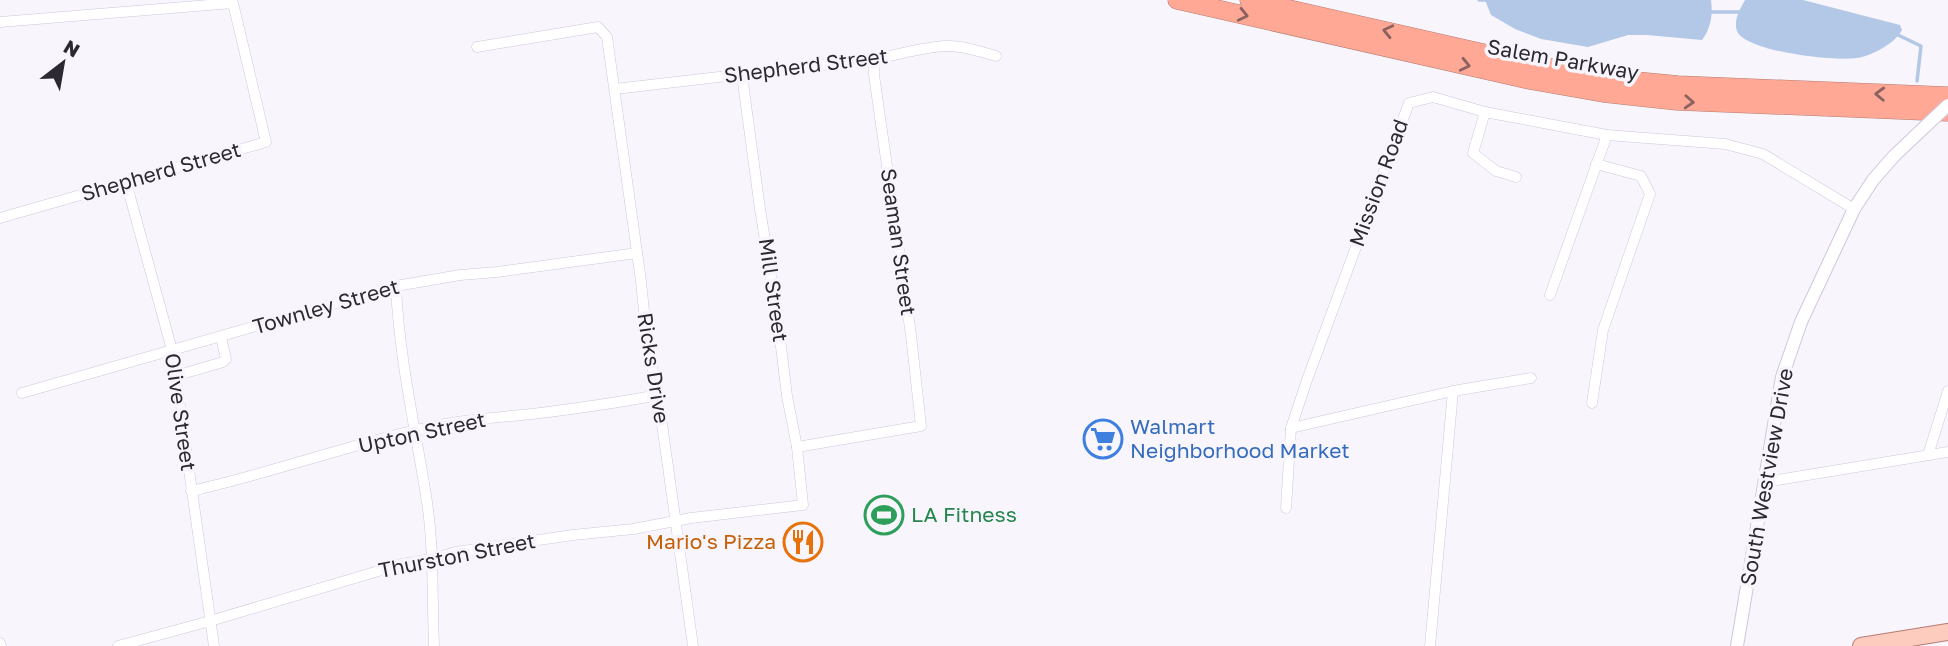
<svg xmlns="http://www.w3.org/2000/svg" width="1948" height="646" viewBox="0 0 1948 646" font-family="'Golos Text',sans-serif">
<rect width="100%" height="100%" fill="#f8f6fc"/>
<g fill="#b2c8e6">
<path d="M1485,0H1711C1713,15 1711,28 1702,40L1647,35H1628L1588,47L1541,39L1515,29L1491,15Z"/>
<path d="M1745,0H1803L1900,25L1902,30C1895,43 1876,53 1862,57C1841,63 1745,52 1737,31C1733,21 1740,9 1745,0Z"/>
</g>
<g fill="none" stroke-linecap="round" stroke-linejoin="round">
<g stroke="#b2c8e6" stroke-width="3.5">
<polyline points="1479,0 1489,0"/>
<polyline points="1707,12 1741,12"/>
<polyline points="1898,35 1921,46 1917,81"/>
</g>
<defs>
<g id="minor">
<polyline points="0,22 233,3 266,142 0,218"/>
<polyline points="477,47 598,27 607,37 641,281 646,332 662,424 693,646"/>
<path d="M615,89L874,59C898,55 922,47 946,46C963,45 980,52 996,56"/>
<polyline points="1485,112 1473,153 1496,171 1516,177"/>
<polyline points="126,182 172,350 214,646"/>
<path d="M396,286C399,359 416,431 427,502C434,549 432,599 434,646"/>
<polyline points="1550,295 1607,135"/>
<polyline points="175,376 223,362 226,359 221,337"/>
<polyline points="22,393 396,286 460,275 497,272 637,253"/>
<polyline points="1592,403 1603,330 1650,194 1641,176 1596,164"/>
<polyline points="1291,428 1453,391 1531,378"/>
<polyline points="797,447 921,426 911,335 874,75 874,59"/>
<polyline points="1928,455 1948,391"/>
<polyline points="1765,482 1948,452"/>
<path d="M191,491C276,472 359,441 445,424C477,418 508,417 540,413C579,408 619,403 657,395"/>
<polyline points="1286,508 1291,428 1307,380 1409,103 1433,97 1485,112 1607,135 1725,144 1763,154 1854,209"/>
<polyline points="0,643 1,646"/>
<polyline points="118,646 210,621 402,564 431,559 456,552 573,535 633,529 691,518 803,505 797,447 787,396 777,314 760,209 742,75"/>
<polyline points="1430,646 1453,391"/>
</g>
<polyline id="tertiary" points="1737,646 1782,377 1801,322 1854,209 1873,180 1894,156 1914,137"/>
<polyline id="primary" points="1861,646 1948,632"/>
<g id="motorway">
<polyline points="1177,0 1529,80 1603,93 1677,101 1948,112"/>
<polyline points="1249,0 1532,64 1605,78 1678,85 1948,96"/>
</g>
</defs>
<use href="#minor" stroke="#d0c5df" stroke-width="11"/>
<use href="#tertiary" stroke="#d0c5df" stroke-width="14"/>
<use href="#primary" stroke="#b57c73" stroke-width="18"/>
<use href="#motorway" stroke="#b57c73" stroke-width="19"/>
<use href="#minor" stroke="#fff" stroke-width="10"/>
<use href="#tertiary" stroke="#fff" stroke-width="12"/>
<use href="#primary" stroke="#fecbbf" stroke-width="16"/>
<use href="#motorway" stroke="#fea895" stroke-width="18"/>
<defs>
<polyline id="tertiary-bridge" points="1914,137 1948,105"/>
</defs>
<use href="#tertiary-bridge" stroke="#d0c5df" stroke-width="14" stroke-linecap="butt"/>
<use href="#tertiary-bridge" stroke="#fff" stroke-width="12"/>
</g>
<defs><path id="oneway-chevron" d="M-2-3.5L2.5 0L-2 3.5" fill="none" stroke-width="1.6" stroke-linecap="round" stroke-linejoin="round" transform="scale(1.75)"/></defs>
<g stroke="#8b625f">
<use href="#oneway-chevron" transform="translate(1243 15) rotate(13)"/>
<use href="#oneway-chevron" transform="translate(1388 31) rotate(-167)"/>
<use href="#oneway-chevron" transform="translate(1465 65) rotate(13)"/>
<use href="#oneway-chevron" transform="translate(1880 94) rotate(-178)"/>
<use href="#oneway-chevron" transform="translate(1689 102) rotate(3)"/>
</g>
<defs>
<symbol id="supermarket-ring" viewBox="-11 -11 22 22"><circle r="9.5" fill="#f8f6fc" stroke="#3f7fe0" stroke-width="1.5"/><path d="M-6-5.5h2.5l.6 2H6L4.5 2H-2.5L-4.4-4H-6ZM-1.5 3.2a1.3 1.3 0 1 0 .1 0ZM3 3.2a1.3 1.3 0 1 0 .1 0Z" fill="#3f7fe0"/></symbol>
<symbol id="stadium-ring" viewBox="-11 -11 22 22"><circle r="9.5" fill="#f8f6fc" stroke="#2e9e5b" stroke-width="1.5"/><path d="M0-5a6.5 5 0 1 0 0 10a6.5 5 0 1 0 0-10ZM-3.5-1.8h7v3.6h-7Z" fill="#2e9e5b"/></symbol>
<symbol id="restaurant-ring" viewBox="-11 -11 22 22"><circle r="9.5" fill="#f8f6fc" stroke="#e8710a" stroke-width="1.5"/><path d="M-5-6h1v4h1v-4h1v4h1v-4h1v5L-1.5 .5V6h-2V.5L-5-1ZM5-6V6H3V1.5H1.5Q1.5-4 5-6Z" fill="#e8710a"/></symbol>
</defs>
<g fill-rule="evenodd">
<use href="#supermarket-ring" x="1081" y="417" width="44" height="44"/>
<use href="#stadium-ring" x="862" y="493" width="44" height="44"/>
<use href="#restaurant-ring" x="781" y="520" width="44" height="44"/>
</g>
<g text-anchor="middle" stroke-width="7" stroke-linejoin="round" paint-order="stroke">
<g font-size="21" fill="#2d2933" stroke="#f8f6fc">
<text transform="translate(1563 60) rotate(10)" y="7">Salem Parkway</text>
<text transform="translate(806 66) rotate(-7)" y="7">Shepherd Street</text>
<text transform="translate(161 172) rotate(-16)" y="7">Shepherd Street</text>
<text transform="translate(1379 183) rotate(-70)" y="7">Mission Road</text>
<text transform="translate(898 242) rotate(82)" y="7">Seaman Street</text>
<text transform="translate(773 290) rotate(82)" y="7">Mill Street</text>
<text transform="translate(326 307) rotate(-16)" y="7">Townley Street</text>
<text transform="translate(653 368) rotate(81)" y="7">Ricks Drive</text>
<text transform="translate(180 412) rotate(82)" y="7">Olive Street</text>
<text transform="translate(422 433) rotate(-12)" y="7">Upton Street</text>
<text transform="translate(1767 477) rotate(-80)" y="7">South Westview Drive</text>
<text transform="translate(457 556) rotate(-11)" y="7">Thurston Street</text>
</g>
<g font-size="21" fill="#366cbe" stroke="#f8f6fc" text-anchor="start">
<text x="1130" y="434">Walmart<tspan x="1130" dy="24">Neighborhood Market</tspan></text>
</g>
<g font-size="21" fill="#27864d" stroke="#f8f6fc" text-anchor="start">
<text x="911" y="522">LA Fitness</text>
</g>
<g font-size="21" fill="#c56008" stroke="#f8f6fc" text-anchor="end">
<text x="776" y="549">Mario's Pizza</text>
</g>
</g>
<g transform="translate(63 63) rotate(31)" stroke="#f8f6fc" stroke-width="5" paint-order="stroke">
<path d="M0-5L12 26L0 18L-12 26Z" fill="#2d2933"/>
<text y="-10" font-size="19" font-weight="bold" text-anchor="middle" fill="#2d2933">N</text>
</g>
</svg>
